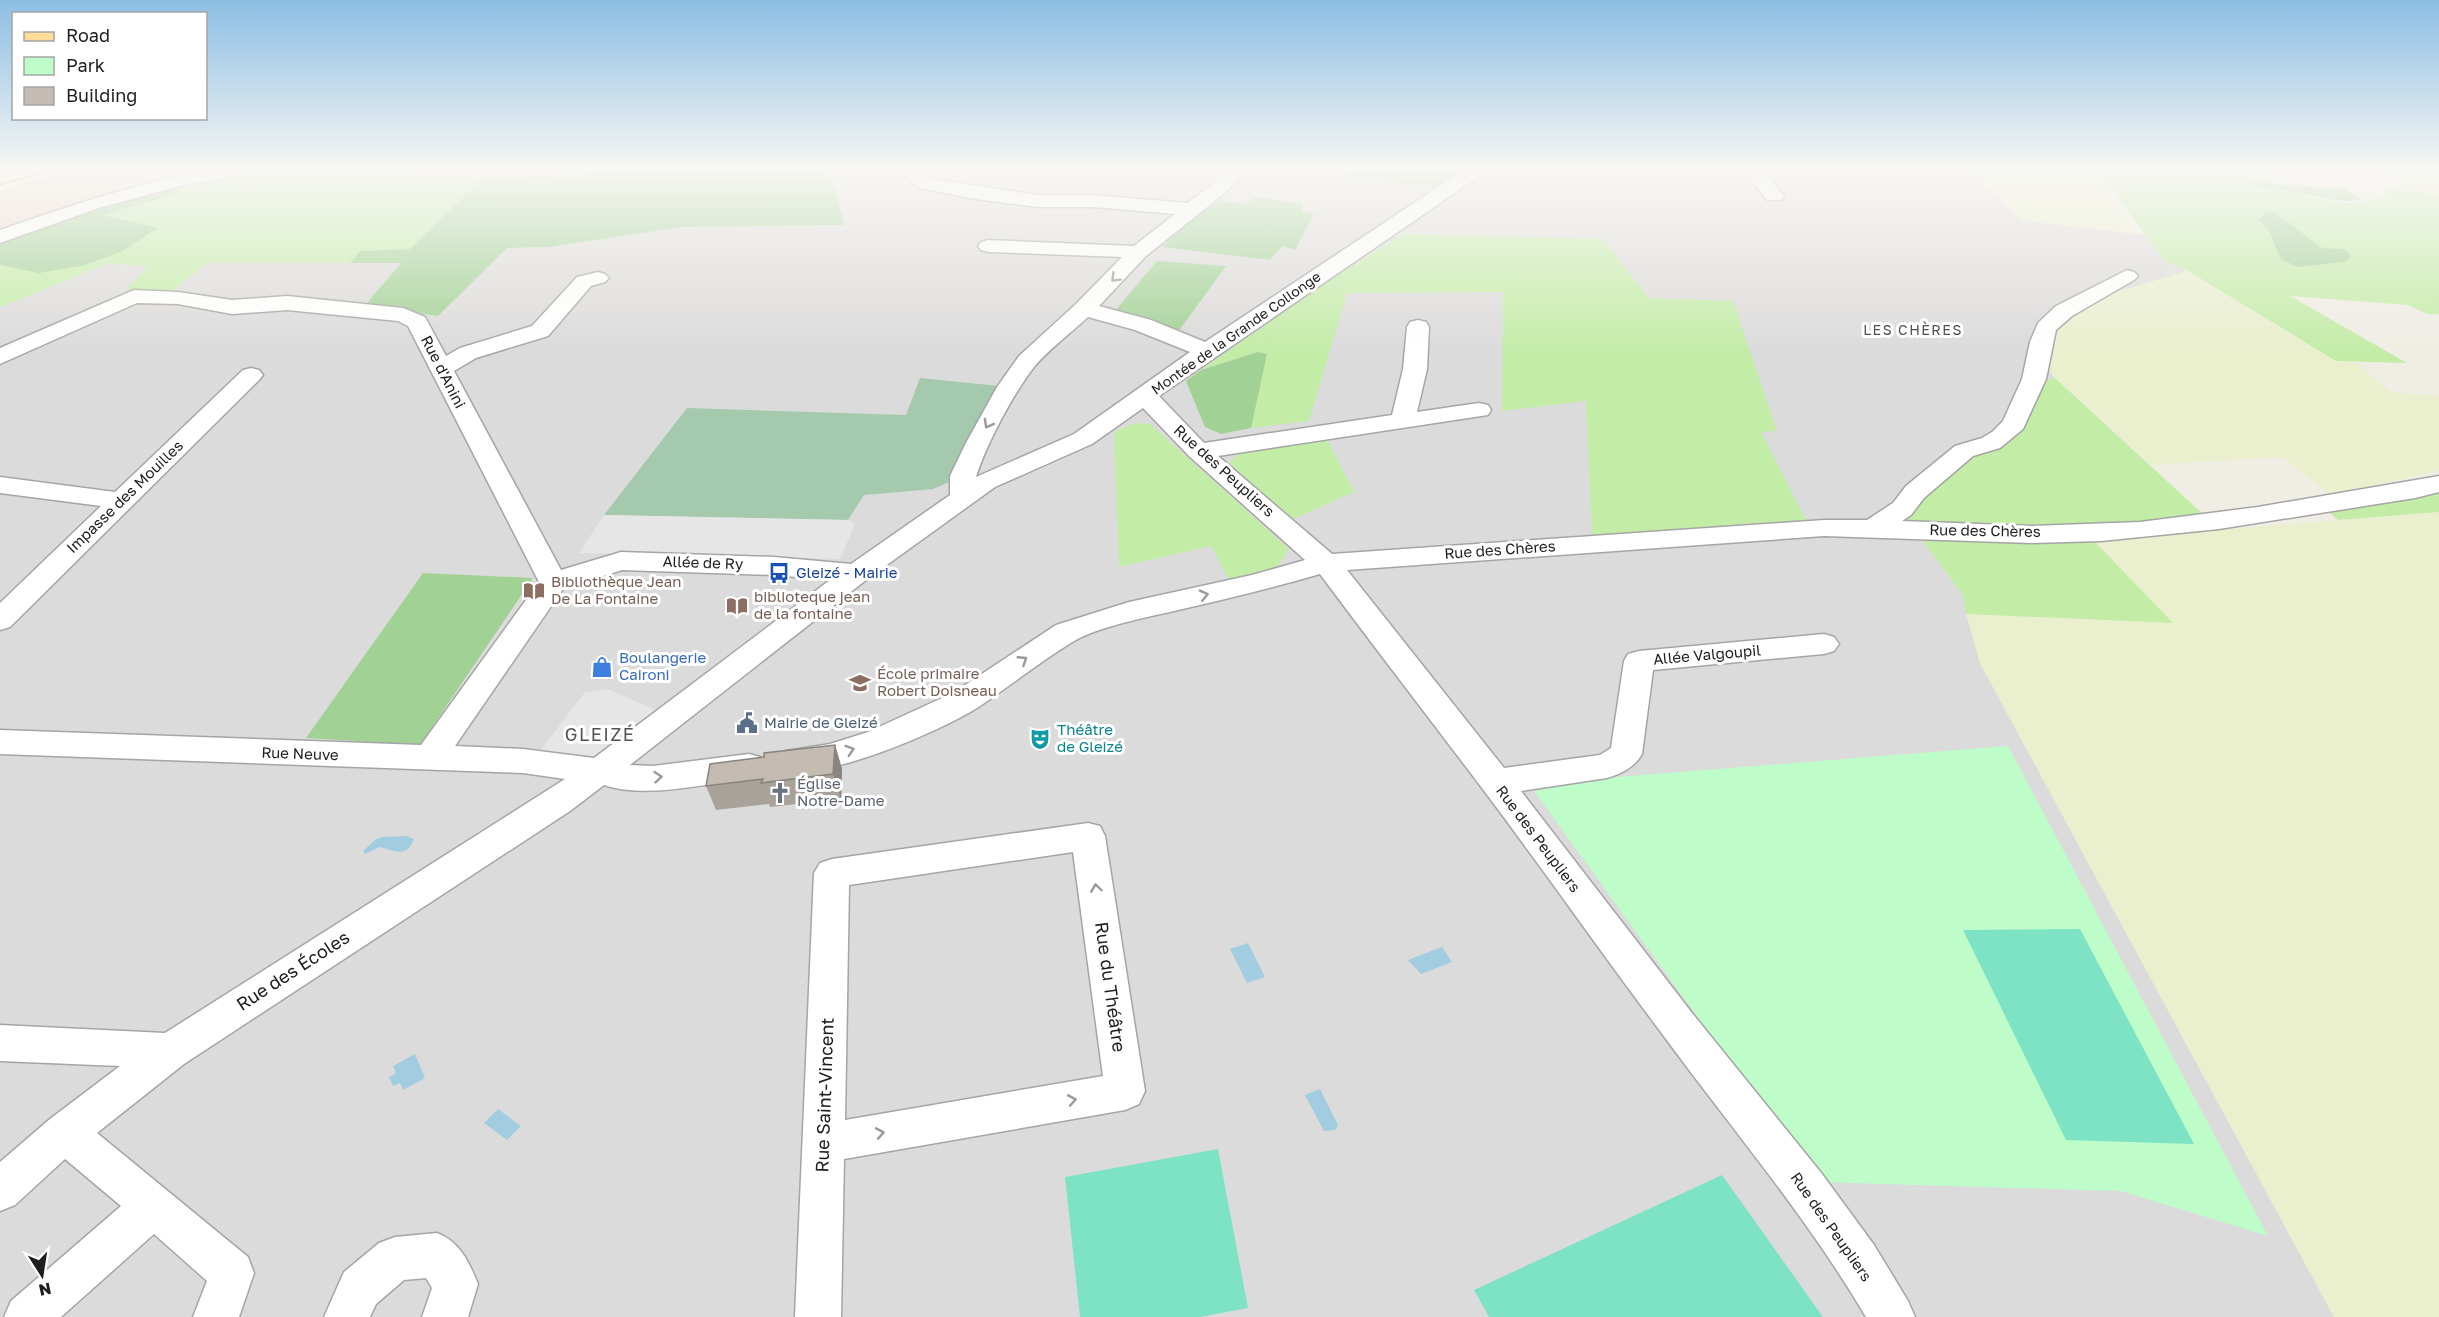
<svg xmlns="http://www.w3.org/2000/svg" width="2439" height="1317" viewBox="0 0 2439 1317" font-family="'Golos Text',sans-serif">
<rect width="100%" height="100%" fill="#efede4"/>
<polygon fill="#dcdbdb" points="829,169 1969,169 2022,220 2146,235 2165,261 2187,271 2094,299 2048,369 2054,377 2042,384 1921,539 1963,595 1980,663 2334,1317 0,1317 0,307 110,263 149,267 126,290 167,295 208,263 402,263 365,304 438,316 507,248 549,247 682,227 845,225"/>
<polygon fill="#f1d6d2" points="76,169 168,169 111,189 104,200 0,235 0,191"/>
<g fill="#eaefce">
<polygon points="1969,169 2089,169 2137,234 2022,220"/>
<polygon points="2379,169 2439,169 2439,194 2412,186"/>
<polygon points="2187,271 2336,361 2358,363 2390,392 2439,396 2439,471 2330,495 2282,457 2151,465 2048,370 2053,329 2094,299"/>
<polygon points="2439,512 2439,1317 2334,1317 1980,663 1966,614 2172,623 2093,540"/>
</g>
<g fill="#c3eca7">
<polygon points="290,169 483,178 410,249 360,251 350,263 208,263 167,295 125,290 148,267 110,263 0,307 0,265 121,252 157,228 102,215 183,192 173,187 229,175"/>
<polygon points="2097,169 2250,169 2277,184 2254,182 2335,202 2347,203 2385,198 2384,189 2439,194 2439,314 2427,314 2408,305 2290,296 2407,363 2336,361 2188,271 2165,261"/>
<polygon points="1404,234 1603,239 1649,298 1733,301 1777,431 1761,432 1807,522 1616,536 1592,534 1586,401 1502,411 1503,292 1347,293 1309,421 1251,428 1267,354 1258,352 1201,370 1323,284"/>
<polygon points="2054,377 2205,516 2097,527 1903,523 1905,516 1964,462 2004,443 2042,384"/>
<polygon points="1135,423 1150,424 1289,549 1277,568 1229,580 1211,546 1119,567 1114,432"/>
<polygon points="1326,437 1354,492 1291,520 1229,463 1243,449"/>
<polygon points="2439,488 2439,512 2338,520 2329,512"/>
<polygon points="1921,539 2093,540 2173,623 1966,614 1963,595"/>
</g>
<g fill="#a2d196">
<polygon points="614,169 829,169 845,225 682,227 549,247 507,248 438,316 365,305 401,263 350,263 360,251 410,249 483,178 577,174"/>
<polygon points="1350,169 1466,169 1434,188 1344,176"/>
<path d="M2253,182L2344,189L2361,199C2340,204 2326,197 2305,194C2289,191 2273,189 2257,187Z"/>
<polygon points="173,187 184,192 103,215 158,228 121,252 81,266 39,273 0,265 0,241 80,212"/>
<polygon points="1256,197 1303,204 1301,211 1314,214 1295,250 1282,246 1270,260 1162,247 1213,200 1246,204"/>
<polygon points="2274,212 2322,248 2344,249 2352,256 2345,262 2297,267 2281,259 2268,229 2259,220 2265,213"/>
<polygon points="1157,261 1226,266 1178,332 1115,311"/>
<polygon points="1258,352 1267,354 1251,428 1221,434 1205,427 1186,381 1201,370"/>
<polygon points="423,573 533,578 420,745 306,738"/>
</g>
<polygon fill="#a4c9ad" points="920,378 1009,387 963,476 933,489 864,495 848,520 604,515 687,408 906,415"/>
<polygon fill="#befcc9" points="2008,746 2268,1236 2121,1191 1817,1182 1529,784"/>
<g fill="#7ee2c5">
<polygon points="2080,929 2194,1144 2066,1140 1963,930"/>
<polygon points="1218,1149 1248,1308 1200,1317 1080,1317 1065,1177"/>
<polygon points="1722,1175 1823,1317 1489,1317 1474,1290"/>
</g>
<g fill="#e6e6e6">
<polygon points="604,515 848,520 855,524 840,559 579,553"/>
<polygon points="607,689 665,714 594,764 534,759 585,692"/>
</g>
<g fill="#a2ccdf">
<path d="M406,836L414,839C407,859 392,850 380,847L365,854L363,851L375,840L382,837Z"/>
<polygon points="1248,943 1265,977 1247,983 1230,949"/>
<polygon points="1442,947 1452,962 1421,974 1408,960"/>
<polygon points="415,1054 425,1078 403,1090 400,1083 393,1086 389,1077 396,1073 393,1066"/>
<polygon points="1320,1089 1338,1125 1335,1130 1324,1131 1305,1095"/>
<polygon points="498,1109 521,1126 507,1140 484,1123"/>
</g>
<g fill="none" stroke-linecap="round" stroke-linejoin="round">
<defs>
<g id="minor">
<path d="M214,169H251L249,173L180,186L99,208L0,243V230C71,205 141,182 214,169Z"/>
<polygon points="415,169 562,169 560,173 553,175 424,175 417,173"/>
<path d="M898,169H918L932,179L1038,195H1093L1188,203L1212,184L1226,169H1245L1226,192L1146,256L1099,306L1151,320L1205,342L1465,169H1486L1484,173L1159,396L1204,443L1392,415L1403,369L1407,327L1410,322L1418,320L1426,322L1429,327L1427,369L1417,412L1479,403L1488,405L1491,410L1488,415L1218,456L1332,554L1824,520H1867L1893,503L1906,486L1955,446L1982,438L1992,432L2003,421L2022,379L2030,342L2038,323L2056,306L2127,270L2134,272L2138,276L2134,280L2072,316L2056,330L2046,379L2023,429L2000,448L1973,456L1924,498L1911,515L1902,521L2031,526L2140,522L2258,507L2439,476V492L2415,498L2219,529L2101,541L2031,543L1824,536L1347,570L1504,768L1600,755L1611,748L1624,661L1628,654L1639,651L1824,634L1834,637L1839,644L1834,651L1824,654L1653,670L1642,754C1635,767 1621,774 1607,778L1521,791L1692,1013L1822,1174L1874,1245L1908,1301L1915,1317H1866C1807,1217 1732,1129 1663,1035C1603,955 1545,872 1485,792C1430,719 1374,647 1320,574C1272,588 1223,600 1174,611C1148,617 1097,627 1074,641C1041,661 1010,686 977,708C940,731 826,781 786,769L781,760L786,751L830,744L868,732L953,693L1056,625L1129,602L1252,575L1305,560L1189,456L1143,408L1092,444L995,487L866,580L630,765L653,766L749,754L760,757L765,766L760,775L749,778C705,784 646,799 604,785L570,811L184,1064L97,1133L248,1257L254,1273L239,1317H193L207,1281L154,1234L61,1317H4L11,1301L121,1206L65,1159L15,1205L0,1211V1162L50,1119L120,1066L0,1061V1025L165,1033L565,779L523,773L0,754V730L421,745L539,582L408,326L398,321L287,310L232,314L178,304L137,303L0,364V348L134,290L178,292L232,300L287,296L403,308L425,317L446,356L460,348L532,326L577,277L598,272L605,274L609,278L605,282L591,286L548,336L476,358L454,371L561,570L621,552L774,557L851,564L950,495V476L966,443L997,387L1019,356L1076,304L1122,257L988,252L981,250L978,246L981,242L988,240L1134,246L1175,214L1093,207H1038L976,199L919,188ZM1088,317L1135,330L1190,352L1074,434L976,477C986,445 1013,394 1034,367C1049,349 1071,333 1088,317ZM622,570L774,575L830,580L594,758L523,749L455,746L563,589Z"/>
<polygon points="1743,169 1761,169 1784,196 1781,200 1767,200"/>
<polygon points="251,368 259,370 263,375 259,380 10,627 0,630 0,603 101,506 0,493 0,477 115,492 243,370"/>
<path d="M1088,823L1100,826L1105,836L1145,1091L1139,1104L1125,1110L844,1159L841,1317H795L814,873L820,863L832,859ZM1073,852L1103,1076L845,1120L849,885Z"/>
<path d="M437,1233C460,1242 469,1262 478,1284L468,1317H422L432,1288L426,1278L404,1280L376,1304L370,1317H324L344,1272L379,1243L395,1237Z"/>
</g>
<polygon id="major" points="11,169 42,169 39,173 0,184 0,172"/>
</defs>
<use href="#minor" stroke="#a5a5a5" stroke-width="3"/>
<use href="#major" stroke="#987400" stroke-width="3"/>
<use href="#minor" fill="#fff" fill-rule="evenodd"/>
<use href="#major" fill="#ffdc99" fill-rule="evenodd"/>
</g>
<polygon fill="#a9a29a" points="835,745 842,769 841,799 770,807 769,804 716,810 706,786 764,757"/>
<polygon fill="#89847d" points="835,745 842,769 841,799 833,774"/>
<polygon fill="#c4bcb3" stroke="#89847d" stroke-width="1.5" points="835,745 833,774 761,783 763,779 706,786 710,764 764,757 764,753"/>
<defs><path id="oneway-chevron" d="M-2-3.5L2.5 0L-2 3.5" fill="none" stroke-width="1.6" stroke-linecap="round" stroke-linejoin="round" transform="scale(1.5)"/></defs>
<g stroke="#9a9a9a">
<use href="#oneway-chevron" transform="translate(1115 278) rotate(135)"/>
<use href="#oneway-chevron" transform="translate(988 424) rotate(119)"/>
<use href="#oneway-chevron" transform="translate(1204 595) rotate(-13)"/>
<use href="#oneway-chevron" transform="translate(1023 660) rotate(-33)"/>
<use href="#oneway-chevron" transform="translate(850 750) rotate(-18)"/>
<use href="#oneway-chevron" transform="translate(658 777) rotate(-5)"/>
<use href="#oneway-chevron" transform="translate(1096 888) rotate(-98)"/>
<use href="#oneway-chevron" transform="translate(1072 1100) rotate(-10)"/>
<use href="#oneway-chevron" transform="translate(880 1133) rotate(-10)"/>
</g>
<linearGradient id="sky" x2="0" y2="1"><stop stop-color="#8cbee4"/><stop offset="0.48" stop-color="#f8f7f3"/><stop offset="1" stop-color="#f8f7f3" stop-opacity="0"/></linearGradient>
<rect width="2439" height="353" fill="url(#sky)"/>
<defs>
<symbol id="bus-bare" viewBox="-9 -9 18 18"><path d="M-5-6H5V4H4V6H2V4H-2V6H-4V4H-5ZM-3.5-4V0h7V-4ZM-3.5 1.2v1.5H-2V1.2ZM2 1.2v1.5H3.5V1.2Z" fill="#1a4fb4" stroke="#fff" stroke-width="2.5" paint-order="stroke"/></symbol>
<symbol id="library-bare" viewBox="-9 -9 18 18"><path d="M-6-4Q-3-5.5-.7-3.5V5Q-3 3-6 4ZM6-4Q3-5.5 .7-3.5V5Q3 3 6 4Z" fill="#8d6e63" stroke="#fff" stroke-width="2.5" paint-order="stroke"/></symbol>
<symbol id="shop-bare" viewBox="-9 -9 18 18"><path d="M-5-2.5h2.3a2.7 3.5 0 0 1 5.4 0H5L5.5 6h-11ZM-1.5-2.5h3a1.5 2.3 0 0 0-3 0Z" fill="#3f7fe0" stroke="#fff" stroke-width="2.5" paint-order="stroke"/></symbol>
<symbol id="school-bare" viewBox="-9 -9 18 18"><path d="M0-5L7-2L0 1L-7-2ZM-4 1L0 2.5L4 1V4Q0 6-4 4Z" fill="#8d6e63" stroke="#fff" stroke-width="2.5" paint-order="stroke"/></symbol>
<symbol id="civic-bare" viewBox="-9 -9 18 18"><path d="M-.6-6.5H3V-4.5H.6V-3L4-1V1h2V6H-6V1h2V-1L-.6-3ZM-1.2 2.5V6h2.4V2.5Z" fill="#5c6f8a" stroke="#fff" stroke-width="2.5" paint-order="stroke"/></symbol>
<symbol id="theatre-bare" viewBox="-9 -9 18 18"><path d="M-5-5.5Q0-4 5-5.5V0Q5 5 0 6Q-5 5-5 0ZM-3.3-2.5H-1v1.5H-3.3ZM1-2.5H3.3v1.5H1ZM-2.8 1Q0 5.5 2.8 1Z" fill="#0f9aa8" stroke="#fff" stroke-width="2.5" paint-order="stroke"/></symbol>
<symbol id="church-bare" viewBox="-9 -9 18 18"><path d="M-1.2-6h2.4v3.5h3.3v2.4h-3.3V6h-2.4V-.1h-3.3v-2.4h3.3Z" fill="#6b7280" stroke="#fff" stroke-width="2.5" paint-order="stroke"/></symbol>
</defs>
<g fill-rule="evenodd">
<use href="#bus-bare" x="764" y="558" width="30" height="30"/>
<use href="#library-bare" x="519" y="576" width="30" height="30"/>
<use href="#library-bare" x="722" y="591" width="30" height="30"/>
<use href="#shop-bare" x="587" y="652" width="30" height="30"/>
<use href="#school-bare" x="845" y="668" width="30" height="30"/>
<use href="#civic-bare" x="732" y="708" width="30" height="30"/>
<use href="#theatre-bare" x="1025" y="724" width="30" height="30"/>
<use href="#church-bare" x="765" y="778" width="30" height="30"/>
</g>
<g text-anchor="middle" stroke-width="6" stroke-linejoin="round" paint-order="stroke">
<g font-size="14" letter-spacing="1.5" fill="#515151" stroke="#fff">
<text x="1913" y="335">LES CHÈRES</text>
</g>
<g font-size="14" fill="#1e1e1e" stroke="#fff">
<text transform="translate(1236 333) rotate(-35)" y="5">Montée de la Grande Collonge</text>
</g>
<g font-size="15" fill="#1e1e1e" stroke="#fff">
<text transform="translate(443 372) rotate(63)" y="5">Rue d'Anini</text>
<text transform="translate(1224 471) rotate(42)" y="5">Rue des Peupliers</text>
<text transform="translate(125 497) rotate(-44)" y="5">Impasse des Mouilles</text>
<text transform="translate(1985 531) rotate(1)" y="5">Rue des Chères</text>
<text transform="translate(1500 550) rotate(-4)" y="5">Rue des Chères</text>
<text transform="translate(703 563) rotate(2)" y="5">Allée de Ry</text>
<text transform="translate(1707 655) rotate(-5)" y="5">Allée Valgoupil</text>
<text transform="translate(300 754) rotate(2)" y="5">Rue Neuve</text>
<text transform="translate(1538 839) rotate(53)" y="5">Rue des Peupliers</text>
<text transform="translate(1831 1227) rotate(55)" y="5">Rue des Peupliers</text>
</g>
<g font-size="15" fill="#164399" stroke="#fff" text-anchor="start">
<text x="796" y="578">Gleizé - Mairie</text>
</g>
<g font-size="15" fill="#785e54" stroke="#fff" text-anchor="start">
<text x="551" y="587">Bibliothèque Jean<tspan x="551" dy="17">De La Fontaine</tspan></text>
<text x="754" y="602">biblioteque jean<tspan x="754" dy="17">de la fontaine</tspan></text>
<text x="877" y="679">École primaire<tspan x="877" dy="17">Robert Doisneau</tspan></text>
</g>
<g font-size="15" fill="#366cbe" stroke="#fff" text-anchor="start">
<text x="619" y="663">Boulangerie<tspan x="619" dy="17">Caironi</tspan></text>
</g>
<g font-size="15" fill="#4e5e75" stroke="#fff" text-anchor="start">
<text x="764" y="728">Mairie de Gleizé</text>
</g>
<g font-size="15" fill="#0d838f" stroke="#fff" text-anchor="start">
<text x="1057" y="735">Théâtre<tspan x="1057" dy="17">de Gleizé</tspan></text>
</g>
<g font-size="15" fill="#5b616d" stroke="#fff" text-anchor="start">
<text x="797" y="789">Église<tspan x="797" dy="17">Notre-Dame</tspan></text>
</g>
<g font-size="18" letter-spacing="1.5" fill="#515151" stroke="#fff">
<text x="600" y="741">GLEIZÉ</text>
</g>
<g font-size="18" fill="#1e1e1e" stroke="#fff">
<text transform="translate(293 971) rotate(-33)" y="6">Rue des Écoles</text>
<text transform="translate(1110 987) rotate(82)" y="6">Rue du Théâtre</text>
<text transform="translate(825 1095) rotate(-88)" y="6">Rue Saint-Vincent</text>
</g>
</g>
<rect x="12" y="12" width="195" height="108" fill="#ffffff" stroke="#a5a5a5" stroke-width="1.5"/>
<rect x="24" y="32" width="30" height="9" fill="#ffdc99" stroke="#a5a5a5" stroke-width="1.5"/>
<text x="66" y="42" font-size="18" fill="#1e1e1e">Road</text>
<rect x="24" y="57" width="30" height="18" fill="#befcc9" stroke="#a5a5a5" stroke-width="1.5"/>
<text x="66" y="72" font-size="18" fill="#1e1e1e">Park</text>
<rect x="24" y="87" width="30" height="18" fill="#c4bcb3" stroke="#a5a5a5" stroke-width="1.5"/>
<text x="66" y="102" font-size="18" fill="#1e1e1e">Building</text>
<g transform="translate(42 1275) rotate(168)" stroke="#ffffff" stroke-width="4.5" paint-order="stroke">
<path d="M0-4.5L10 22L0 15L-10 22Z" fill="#1e1e1e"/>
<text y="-9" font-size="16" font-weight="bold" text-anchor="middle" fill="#1e1e1e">N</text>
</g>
</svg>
